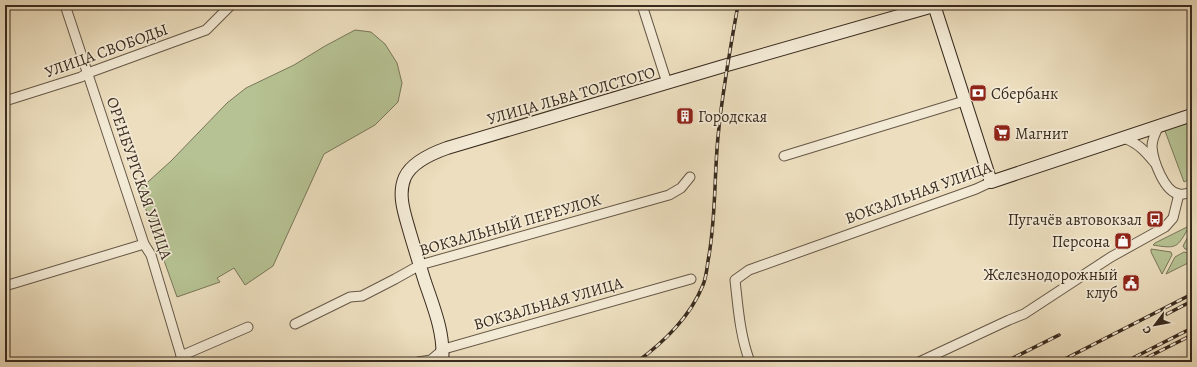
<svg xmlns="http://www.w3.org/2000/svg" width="1197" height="367" viewBox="0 0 1197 367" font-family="Alegreya,serif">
<rect width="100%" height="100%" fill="#ecdebe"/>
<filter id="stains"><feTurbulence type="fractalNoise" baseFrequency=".005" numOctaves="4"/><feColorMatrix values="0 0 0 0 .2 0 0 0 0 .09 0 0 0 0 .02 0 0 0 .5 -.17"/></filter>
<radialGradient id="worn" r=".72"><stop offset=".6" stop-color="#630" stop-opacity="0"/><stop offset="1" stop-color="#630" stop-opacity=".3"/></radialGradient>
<g fill="#b6c293" stroke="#787659">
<polygon points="355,30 371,32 385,44 397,63 402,83 398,102 375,125 324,154 273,266 245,285 234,268 217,278 220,282 177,297 139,190 171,161 227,103 246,88 294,65 325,46"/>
<polygon points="1192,120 1192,178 1184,182 1165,131 1169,127"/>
<path d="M1187,227H1189C1177,248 1177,249 1153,245L1155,243Z"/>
<polygon points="1192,229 1192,250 1185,249 1183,246"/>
<polygon points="1151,249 1171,252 1172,255 1162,274 1151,252"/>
<polygon points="1184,252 1192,254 1192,261 1166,274 1175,257"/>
</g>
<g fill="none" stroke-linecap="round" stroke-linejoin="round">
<defs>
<g id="street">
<polyline points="65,5 144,244 151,255 183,362"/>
<polyline points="642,5 667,83"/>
<polyline points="5,101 81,77 88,73 206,30 231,5"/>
<path d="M1159,126C1155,133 1152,139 1152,147C1153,160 1164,192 1179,194C1183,195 1188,193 1192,192"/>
<path d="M1124,138C1139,144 1145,151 1155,163"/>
<polyline points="784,156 964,101"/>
<polyline points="5,286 144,244"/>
<polyline points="295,324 350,297 362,296 395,279 420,265 669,195 681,188 690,177"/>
<polyline points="181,356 248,327"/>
<polyline points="418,362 431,360 444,349 691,279"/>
<path d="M750,362C740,336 738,307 735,280L749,270L976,189L991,182"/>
<polyline points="919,362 1009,320 1024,314 1111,257 1165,227 1173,218 1179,194"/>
</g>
<g id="secondary">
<polyline points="934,5 991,182 1192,115"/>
<path d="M442,362C445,335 434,308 425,282C420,266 415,250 410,233C405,215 397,195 405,177C412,162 433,153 447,148L727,65L937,5"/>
</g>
</defs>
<use href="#street" stroke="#665847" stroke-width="11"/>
<use href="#secondary" stroke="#392b1f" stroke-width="14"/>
<use href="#street" stroke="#f3ead5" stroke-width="9"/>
<use href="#secondary" stroke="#f3ead5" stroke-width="12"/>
<defs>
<g id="rail">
<polyline points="1167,314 1192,301"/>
<path d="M637,362C665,341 690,317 703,285C706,278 707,268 708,261C716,220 714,178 718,137C722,93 730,49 738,5"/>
<polyline points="1005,362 1059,335"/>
<polyline points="1059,362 1192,294"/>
<polyline points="1125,362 1192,328"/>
<polyline points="1138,362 1192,335"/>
</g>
</defs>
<use href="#rail" stroke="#392b1f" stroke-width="3.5"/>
<use href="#rail" stroke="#f3ead5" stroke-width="2" stroke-dasharray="6" stroke-linecap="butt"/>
</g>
<defs>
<symbol id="bank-square" viewBox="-11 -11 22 22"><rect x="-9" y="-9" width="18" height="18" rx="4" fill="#8f2418" stroke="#f3ead5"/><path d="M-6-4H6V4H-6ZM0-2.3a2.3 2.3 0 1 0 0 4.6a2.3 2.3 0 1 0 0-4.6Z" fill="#fff"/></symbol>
<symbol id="building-square" viewBox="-11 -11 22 22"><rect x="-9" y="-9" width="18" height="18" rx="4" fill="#8f2418" stroke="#f3ead5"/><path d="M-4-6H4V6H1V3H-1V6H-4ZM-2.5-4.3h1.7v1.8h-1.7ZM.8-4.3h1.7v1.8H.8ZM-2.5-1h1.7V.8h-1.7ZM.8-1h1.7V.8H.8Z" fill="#fff"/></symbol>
<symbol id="supermarket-square" viewBox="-11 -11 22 22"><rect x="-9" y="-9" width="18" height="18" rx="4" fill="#8f2418" stroke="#f3ead5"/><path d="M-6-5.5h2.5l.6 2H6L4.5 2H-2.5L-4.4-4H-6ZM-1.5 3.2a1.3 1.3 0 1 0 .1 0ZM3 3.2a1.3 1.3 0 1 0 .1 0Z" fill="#fff"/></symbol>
<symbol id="bus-square" viewBox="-11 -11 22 22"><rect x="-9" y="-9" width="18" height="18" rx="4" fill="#8f2418" stroke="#f3ead5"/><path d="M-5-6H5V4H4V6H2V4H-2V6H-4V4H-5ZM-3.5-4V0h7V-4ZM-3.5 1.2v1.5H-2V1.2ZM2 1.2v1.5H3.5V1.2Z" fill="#fff"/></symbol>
<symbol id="shop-square" viewBox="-11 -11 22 22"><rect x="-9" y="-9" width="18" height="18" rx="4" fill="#8f2418" stroke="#f3ead5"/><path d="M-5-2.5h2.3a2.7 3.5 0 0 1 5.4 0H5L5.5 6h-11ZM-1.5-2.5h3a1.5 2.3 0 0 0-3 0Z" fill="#fff"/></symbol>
<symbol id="civic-square" viewBox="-11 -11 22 22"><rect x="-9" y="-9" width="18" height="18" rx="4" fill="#8f2418" stroke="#f3ead5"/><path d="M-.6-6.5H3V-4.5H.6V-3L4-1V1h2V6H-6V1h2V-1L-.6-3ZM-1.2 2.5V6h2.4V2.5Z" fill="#fff"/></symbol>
</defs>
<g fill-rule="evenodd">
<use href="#bank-square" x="968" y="83" width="20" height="20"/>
<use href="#building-square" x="675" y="106" width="20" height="20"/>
<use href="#supermarket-square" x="992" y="123" width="20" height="20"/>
<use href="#bus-square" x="1145" y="209" width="20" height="20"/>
<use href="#shop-square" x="1113" y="231" width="20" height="20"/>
<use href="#civic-square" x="1121" y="273" width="20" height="20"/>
</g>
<g text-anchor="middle" stroke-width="3.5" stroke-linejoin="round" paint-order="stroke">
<g font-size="16" fill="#392b1f" stroke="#f3ead5">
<text transform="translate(106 50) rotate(-20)" y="6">УЛИЦА СВОБОДЫ</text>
<text transform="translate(571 95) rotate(-16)" y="6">УЛИЦА ЛЬВА ТОЛСТОГО</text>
<text transform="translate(140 178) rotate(71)" y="6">ОРЕНБУРГСКАЯ УЛИЦА</text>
<text transform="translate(918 192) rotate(-20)" y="6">ВОКЗАЛЬНАЯ УЛИЦА</text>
<text transform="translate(510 224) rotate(-16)" y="6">ВОКЗАЛЬНЫЙ ПЕРЕУЛОК</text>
<text transform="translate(548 303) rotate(-16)" y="6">ВОКЗАЛЬНАЯ УЛИЦА</text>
</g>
<g font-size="16" fill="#392b1f" stroke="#f3ead5" text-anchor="start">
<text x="991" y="99">Сбербанк</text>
<text x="698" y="122">Городская</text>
<text x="1015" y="139">Магнит</text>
<text x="1142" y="225" text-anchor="end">Пугачёв автовокзал</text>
<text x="1110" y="247" text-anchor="end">Персона</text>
<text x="1118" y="280" text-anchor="end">Железнодорожный<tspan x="1118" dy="18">клуб</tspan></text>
</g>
</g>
<rect width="1197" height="367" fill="none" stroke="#ecdebe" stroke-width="20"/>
<rect x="6" y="6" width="1185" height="355" fill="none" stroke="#392b1f" stroke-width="2"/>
<rect x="10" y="10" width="1177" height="347" fill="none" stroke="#392b1f"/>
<g transform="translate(1155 325) rotate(238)" stroke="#f3ead5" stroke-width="3" paint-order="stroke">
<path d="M0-3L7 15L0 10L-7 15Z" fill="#392b1f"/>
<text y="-6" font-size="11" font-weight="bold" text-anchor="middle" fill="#392b1f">С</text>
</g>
<rect width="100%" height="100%" filter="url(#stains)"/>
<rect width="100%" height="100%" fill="url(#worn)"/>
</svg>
